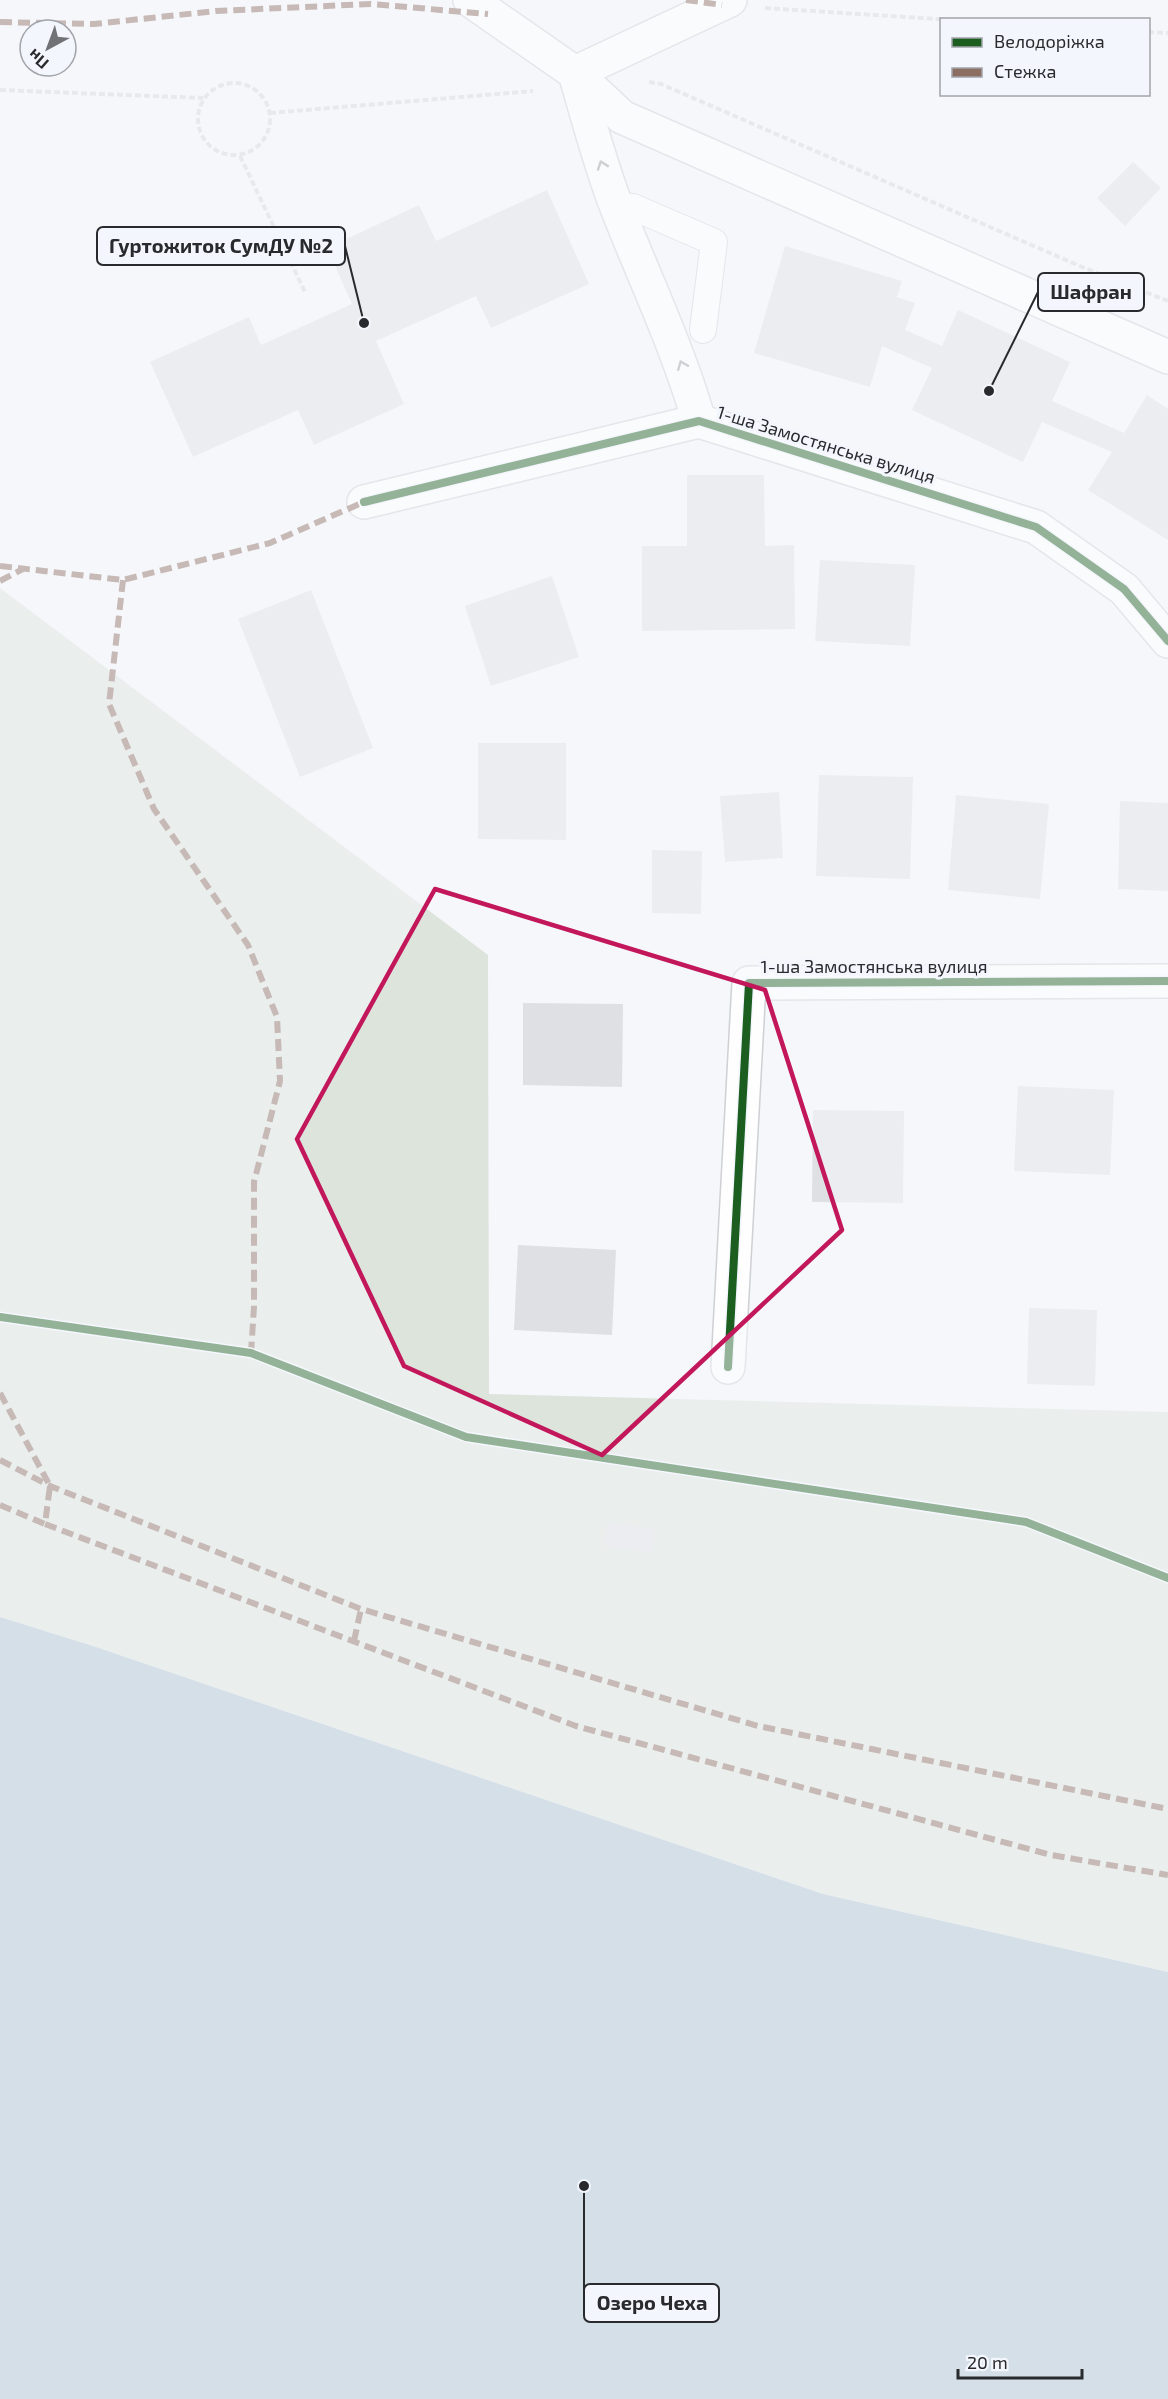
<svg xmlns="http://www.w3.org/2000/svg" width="1168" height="2399" viewBox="0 0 1168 2399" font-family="'Exo 2',sans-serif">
<rect width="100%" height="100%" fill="#f5f7fb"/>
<polygon fill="#dce4dc" points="0,588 488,955 489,1394 1168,1412 1168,1972 823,1894 93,1646 0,1617"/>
<polygon fill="#adc0d1" points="0,1617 93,1646 823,1894 1168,1972 1168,2399 0,2399"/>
<g fill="#dee0e3">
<polygon points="1133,162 1161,188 1125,226 1097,198"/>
<polygon points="547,190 589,284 491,328 476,296 376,341 404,404 314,445 298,410 193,457 150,362 249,317 261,345 352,304 327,248 419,205 436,241"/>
<polygon points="785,246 902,281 897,297 915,303 905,330 942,346 958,310 1070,362 1052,401 1124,433 1147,395 1168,409 1168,540 1088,490 1112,452 1042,422 1023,462 912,410 932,368 882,346 870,387 754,353"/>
<polygon points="687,475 764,475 765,546 794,545 795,629 642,631 642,546 687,546"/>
<polygon points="820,560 915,565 910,646 815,641"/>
<polygon points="552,576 579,657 491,686 465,606"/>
<polygon points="311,590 373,748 300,777 238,619"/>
<polygon points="478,743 566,743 566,840 478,839"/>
<polygon points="819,775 913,777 910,879 816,876"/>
<polygon points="779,792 783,858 725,862 720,796"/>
<polygon points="956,795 1049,804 1040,899 948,890"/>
<polygon points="1120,801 1168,803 1168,891 1118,889"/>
<polygon points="652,850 702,851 701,914 652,913"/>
<polygon points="523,1003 623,1004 622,1087 523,1085"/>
<polygon points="1018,1086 1114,1090 1110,1175 1014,1171"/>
<polygon points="813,1110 904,1111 903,1203 812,1202"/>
<polygon points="518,1245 616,1250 612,1335 514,1330"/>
<polygon points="1029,1308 1097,1310 1095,1386 1027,1384"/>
<polygon points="608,1523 655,1529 652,1552 605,1547"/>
</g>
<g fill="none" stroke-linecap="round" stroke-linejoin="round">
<defs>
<polyline id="lane" points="616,206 633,207 714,242 703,330"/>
<g id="street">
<polyline points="470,0 575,73 622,117 1168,357"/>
<path d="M699,421C678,348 645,279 617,208C600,164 588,118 575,73L730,0"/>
<polyline points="364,502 699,421 1036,527 1124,589 1168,641"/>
<polyline points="728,1367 749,983 1168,981"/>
</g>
</defs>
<use href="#lane" stroke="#ced0d3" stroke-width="28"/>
<use href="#street" stroke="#ced0d3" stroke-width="36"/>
<g stroke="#d6d7d8" stroke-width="4" stroke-dasharray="6 3" stroke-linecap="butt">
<polyline points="765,8 953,20"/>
<polyline points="1148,32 1168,33"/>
<polyline points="649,82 661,84 1082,267 1168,301"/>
<circle cx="234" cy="119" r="36"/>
<polyline points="0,90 203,98"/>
<polyline points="270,113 533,91"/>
<polyline points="240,156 305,292"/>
</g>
<use href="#lane" stroke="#fefefe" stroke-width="26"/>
<use href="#street" stroke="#fefefe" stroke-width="33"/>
<g stroke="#8d6e63" stroke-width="6" stroke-dasharray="12 6" stroke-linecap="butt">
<polyline points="686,0 722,5"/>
<polyline points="0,22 94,24 216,11 371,4 488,14"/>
<polyline points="0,566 123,580 270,543 364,502"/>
<polyline points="123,580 109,704 154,809 248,945 277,1017 280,1081 254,1182 254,1307 251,1353"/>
<polyline points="0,581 23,569"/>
<polyline points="0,1393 50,1486 45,1524 576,1726 1051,1855 1168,1875"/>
<polyline points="0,1460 50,1486 361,1609 758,1726 1168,1809"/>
<polyline points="0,1505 45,1524"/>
<polyline points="354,1641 361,1609"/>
</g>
<defs>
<g id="cycleway">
<polyline points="364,502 699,421 1036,527 1124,589 1168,641"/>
<polyline points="0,1317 251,1353 466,1437 1026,1522 1168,1578"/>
<polyline points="728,1367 749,983 1168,981"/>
</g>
</defs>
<use href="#cycleway" stroke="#f3f6fd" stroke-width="11"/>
<use href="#cycleway" stroke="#1b5e20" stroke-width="8"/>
</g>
<defs><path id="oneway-chevron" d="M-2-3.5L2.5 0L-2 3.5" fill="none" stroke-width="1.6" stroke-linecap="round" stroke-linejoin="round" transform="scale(1.5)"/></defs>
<g stroke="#9e9fa0">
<use href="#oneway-chevron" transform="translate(602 165) rotate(-109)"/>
<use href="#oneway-chevron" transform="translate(682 365) rotate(-112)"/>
</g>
<path d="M0 0H1168V2399H0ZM435,889L765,990L842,1230L602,1455L404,1366L297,1139Z" fill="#f5f7fb" fill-opacity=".55" fill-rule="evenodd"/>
<path fill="none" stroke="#c2185b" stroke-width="4.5" stroke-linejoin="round" d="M435,889L765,990L842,1230L602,1455L404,1366L297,1139Z"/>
<g text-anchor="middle" stroke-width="6" stroke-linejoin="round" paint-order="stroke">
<g font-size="18" fill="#292a2d" stroke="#f3f6fd">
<text transform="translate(826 445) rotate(17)" y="6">1-ша Замостянська вулиця</text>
<text x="874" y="973">1-ша Замостянська вулиця</text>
</g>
</g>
<path fill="none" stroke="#292a2d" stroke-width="2" d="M364 323L345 246M989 391L1038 292M584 2186L584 2303"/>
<g fill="#292a2d" stroke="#f3f6fd" stroke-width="2">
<circle cx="364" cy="323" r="6"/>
<circle cx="989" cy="391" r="6"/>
<circle cx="584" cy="2186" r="6"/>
</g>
<g fill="#f3f6fd" stroke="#292a2d" stroke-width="2">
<rect x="97" y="227" width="248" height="38" rx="6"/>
<rect x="1038" y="273" width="106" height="38" rx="6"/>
<rect x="584" y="2284" width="135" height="38" rx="6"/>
</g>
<g font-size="20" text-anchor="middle" font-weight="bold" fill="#292a2d">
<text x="221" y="253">Гуртожиток СумДУ №2</text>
<text x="1091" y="299">Шафран</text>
<text x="652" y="2310">Озеро Чеха</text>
</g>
<rect x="940" y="18" width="210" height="78" fill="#f3f6fd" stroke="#a2a4aa" stroke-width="1.5"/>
<rect x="952" y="38" width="30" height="9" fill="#1b5e20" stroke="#a2a4aa" stroke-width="1.5"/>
<text x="994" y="48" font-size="18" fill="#292a2d">Велодоріжка</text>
<rect x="952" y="68" width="30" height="9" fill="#8d6e63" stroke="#a2a4aa" stroke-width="1.5"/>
<text x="994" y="78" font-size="18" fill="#292a2d">Стежка</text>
<g transform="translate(48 48) rotate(221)"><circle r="28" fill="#f3f6fd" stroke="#a2a4aa" stroke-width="1.5"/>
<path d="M0-4.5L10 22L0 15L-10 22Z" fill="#707275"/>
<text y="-9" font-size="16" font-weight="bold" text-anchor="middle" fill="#292a2d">Пн</text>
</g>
<path d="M958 2369v9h124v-9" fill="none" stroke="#292a2d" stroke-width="3"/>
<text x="967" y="2369" font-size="18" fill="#292a2d" stroke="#f3f6fd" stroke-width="4.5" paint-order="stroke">20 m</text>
</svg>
